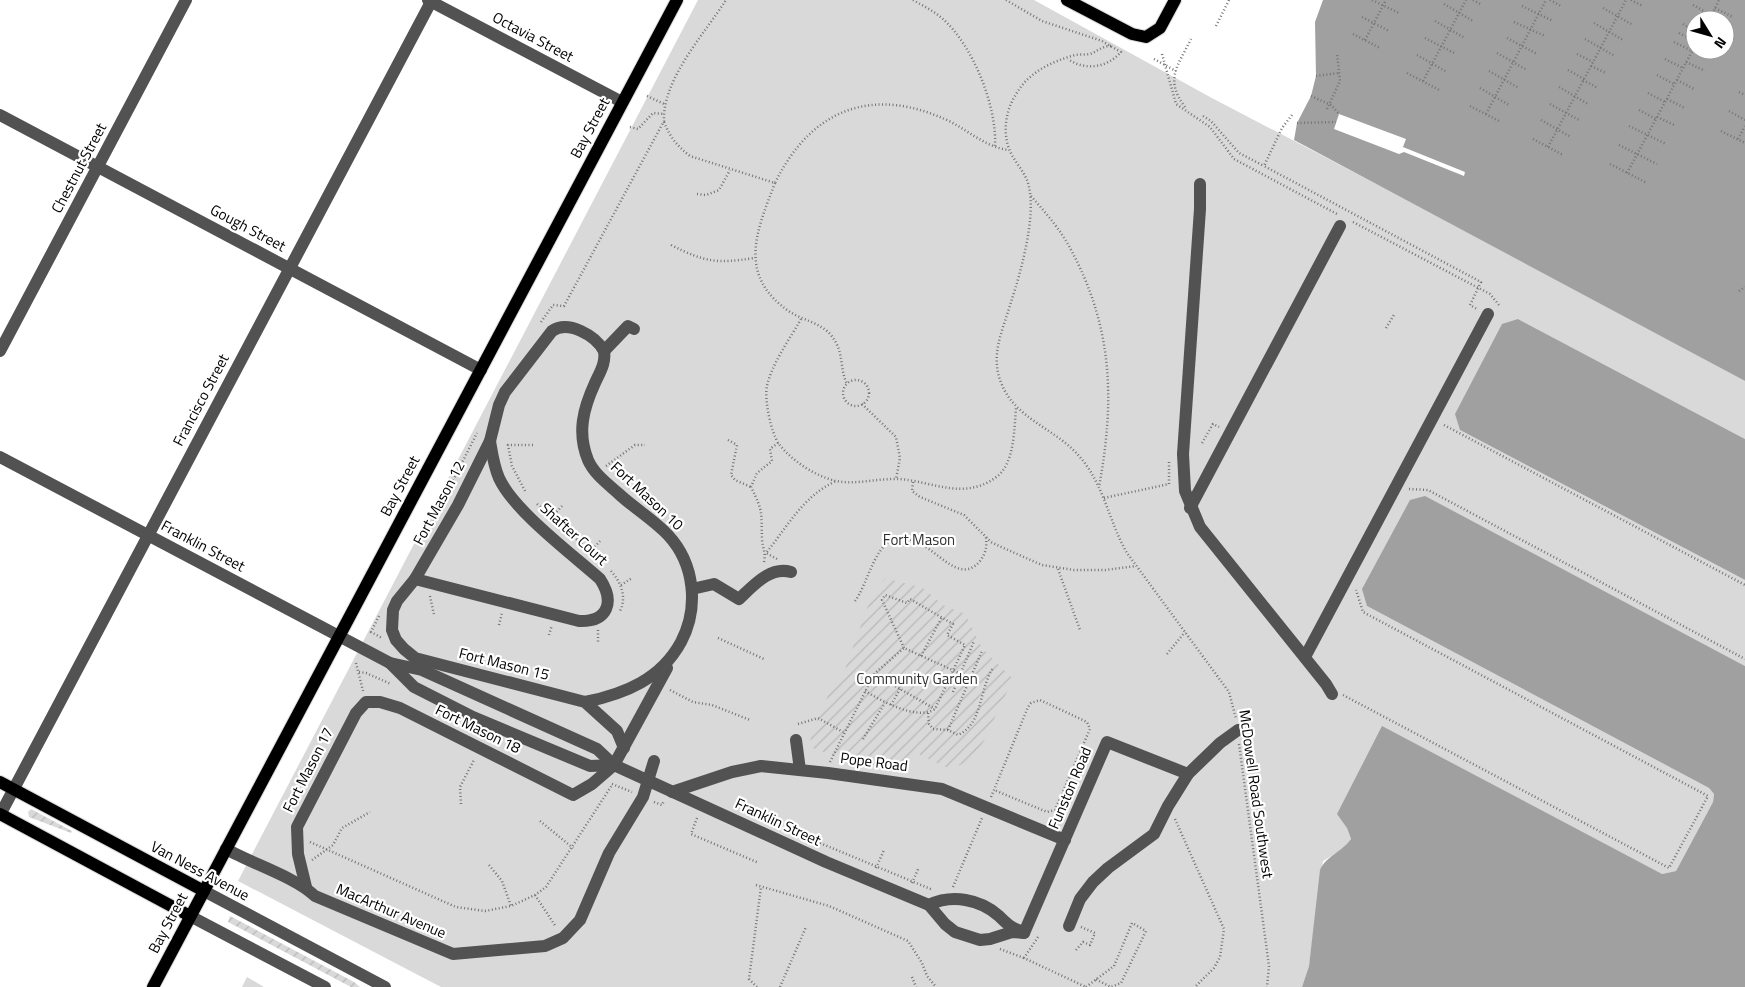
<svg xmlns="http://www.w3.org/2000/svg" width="1745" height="987" viewBox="0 0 1745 987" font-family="'Titillium Web',sans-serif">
<defs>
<pattern id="garden-furrows" width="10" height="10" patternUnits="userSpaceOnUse" patternTransform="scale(1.25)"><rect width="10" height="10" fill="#d9d9d9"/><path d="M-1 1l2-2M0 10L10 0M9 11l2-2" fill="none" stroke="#b8b8b8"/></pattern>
</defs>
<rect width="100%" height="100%" fill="#fff"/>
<g fill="#d9d9d9">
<polygon points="698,0 1034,0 1210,97 1497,247 1745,381 1745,439 1518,319 1460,430 1745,580 1745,666 1425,497 1367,606 1709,788 1714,794 1713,802 1676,871 1662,874 1347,828 1351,839 1345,848 1323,861 1309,966 1302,987 441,987 238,881"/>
<polygon points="247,977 264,987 242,987"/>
</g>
<g fill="url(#garden-furrows)">
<polygon points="885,578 923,588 943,605 965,614 982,648 1013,679 981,747 970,761 950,769 914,752 904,773 855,763 810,747 811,735 833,684 841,680 872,595"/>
<polygon points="31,809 72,831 71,833 29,817 28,812"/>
<polygon points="230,916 354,982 360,987 351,987 228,922"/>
</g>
<g fill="#a0a0a0" fill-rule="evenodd">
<path d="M1323,0H1745V381L1294,140L1297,123L1311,96L1316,76L1315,22ZM1695,20H1725V50H1695Z"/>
<polygon points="1518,319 1745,439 1745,580 1460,430 1455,414 1502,324"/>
<path d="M1425,496L1745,666V987H1302L1309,966L1320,870C1326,856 1342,852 1351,839L1347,828L1337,814L1382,726L1662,874L1676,871L1713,802L1714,794L1709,788L1367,606L1362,589L1410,500Z"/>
</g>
<polygon fill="#fff" points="1339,114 1406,139 1403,147 1465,172 1464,176 1404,152 1399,154 1334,129"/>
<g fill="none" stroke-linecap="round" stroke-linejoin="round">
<defs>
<g id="major">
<polyline points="1067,0 1132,34 1146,37 1160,28 1175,0"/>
<polyline points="0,782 204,891"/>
<polyline points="0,814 190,916"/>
<polyline points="153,987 677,0"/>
</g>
</defs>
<use href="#major" stroke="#dbdbdb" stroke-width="14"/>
<g stroke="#747474" stroke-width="2.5" stroke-dasharray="1 2.5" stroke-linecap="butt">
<path d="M913,0C923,6 934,11 943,19C973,46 997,106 995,146"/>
<path d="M1006,0L1042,21L1102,41L1121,52C1107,68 1085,71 1068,59"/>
<polyline points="1372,0 1399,13"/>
<polyline points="1473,0 1482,5"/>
<polyline points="1550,0 1561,6"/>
<polyline points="1631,0 1643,6"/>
<polyline points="1444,4 1473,21"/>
<polyline points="1693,5 1711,15"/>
<polyline points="1522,6 1553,21"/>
<polyline points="1603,8 1633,25"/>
<polyline points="1715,8 1733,17"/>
<polyline points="1362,17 1389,31"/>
<polyline points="1709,20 1719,0"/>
<polyline points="1435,21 1465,38"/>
<polyline points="1514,22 1545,36"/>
<polyline points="1594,23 1623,40"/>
<polyline points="1683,24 1695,31"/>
<polyline points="1216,26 1229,0"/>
<polyline points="1679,33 1695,41"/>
<polyline points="1353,34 1380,48"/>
<polyline points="1425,38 1456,54"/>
<polyline points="1507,38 1537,54"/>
<polyline points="1585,39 1615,56"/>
<polyline points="1365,40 1386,0"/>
<polyline points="1674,42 1692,51"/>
<path d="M1111,46C1102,46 1098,51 1090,54C1085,55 1080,54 1075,55C1051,62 1028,72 1015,96C1004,114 1002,139 1013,157C1019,167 1027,176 1029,187C1036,217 1021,272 1011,302C1003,330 989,356 1002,385C1016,419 1056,429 1079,456C1104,484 1109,522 1127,553L1229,692L1236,719"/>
<polyline points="1712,50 1715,52"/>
<polyline points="1497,53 1527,70"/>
<polyline points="1162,54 1176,104 1210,127 1234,159 1337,214"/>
<polyline points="1577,54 1593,62"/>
<polyline points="1417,55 1447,72"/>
<polyline points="1154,59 1176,71"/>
<polyline points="1665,59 1683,68"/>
<polyline points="1686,62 1705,71"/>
<polyline points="1591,66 1606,73"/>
<polyline points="1568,70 1584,79"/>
<polyline points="1489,71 1519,88"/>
<polyline points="1407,73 1439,90"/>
<polyline points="1657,75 1674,84"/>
<polyline points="1316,76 1339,73"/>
<polyline points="1583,80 1598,88"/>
<polyline points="1677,80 1694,89"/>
<polyline points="1423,81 1466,0"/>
<polyline points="1559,87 1588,104"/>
<polyline points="1480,88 1509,105"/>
<polyline points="1739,92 1745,95"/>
<polyline points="1648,93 1665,102"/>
<polyline points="647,96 666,105"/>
<polyline points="1311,96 1331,105 1339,114"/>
<polyline points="1667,99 1685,108"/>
<polyline points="1550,104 1579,120"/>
<polyline points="1470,106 1501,122"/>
<path d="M1185,107C1164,79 1178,66 1191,39"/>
<polyline points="1327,109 1340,81 1337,53"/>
<polyline points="1639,110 1656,119"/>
<polyline points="1729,111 1745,120"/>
<polyline points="1486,114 1546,0"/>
<polyline points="1292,115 1282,128 1264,166 1481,282 1470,305 1477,309"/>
<polyline points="1203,116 1211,121 1239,153 1264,166"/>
<polyline points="1657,117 1674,125"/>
<polyline points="1541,120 1571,137"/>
<path d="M664,122C670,137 677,146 690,156L775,183C812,107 875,85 951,122C970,132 988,148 1009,150"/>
<polyline points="1297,123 1336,122"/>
<polyline points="1629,126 1666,144"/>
<polyline points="630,127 638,129 653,113 664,114"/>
<polyline points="1721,131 1745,143"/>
<polyline points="1533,139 1563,155"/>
<polyline points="1738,139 1745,126"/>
<polyline points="1619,145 1657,164"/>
<polyline points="1548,147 1626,0"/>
<polyline points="1610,164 1647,183"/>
<polyline points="1627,173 1695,46"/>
<path d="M775,183C756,232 737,276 790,312C803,320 820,323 830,334C845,351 839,368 847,384"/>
<polyline points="697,194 706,195 719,190 730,170"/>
<path d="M1031,196C1045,212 1060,229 1070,248C1113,327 1115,400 1099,487"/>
<polyline points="1353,222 1490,294 1499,305"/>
<path d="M671,245C705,262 716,264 754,258"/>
<polyline points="1739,291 1745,287"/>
<path d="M801,319C790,339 772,363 767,386C764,399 771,433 779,444C792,461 815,476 836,481C857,485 878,478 900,479C934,482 963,500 995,478C1015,465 1014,429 1016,408"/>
<path d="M541,322L553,305L564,306L664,121C662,80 705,33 726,0"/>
<polyline points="1386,328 1395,313"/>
<circle cx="856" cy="393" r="13"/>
<polyline points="862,404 896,437 900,458 896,479"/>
<polyline points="1444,425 1745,585"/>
<polyline points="728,440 737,445 731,475 735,480 751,487"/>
<polyline points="1202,443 1213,424 1219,427"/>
<polyline points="606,466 635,445 645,445"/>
<polyline points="913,482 912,491 920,497 964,515 991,542 999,546 1042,565 1074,570 1105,570 1136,566"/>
<polyline points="1409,489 1428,490 1745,659"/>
<polyline points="525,491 512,466 508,445 534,445"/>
<polyline points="1104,498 1169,484 1169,462"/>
<polyline points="537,504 591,552"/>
<polyline points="552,517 562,506"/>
<polyline points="431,524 477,433"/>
<polyline points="590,552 600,541"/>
<path d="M777,559L766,553C788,526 803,496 836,481"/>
<path d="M764,562C766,553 763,549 762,540C761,513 764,513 751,487L757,473L772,461L770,449L778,443"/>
<polyline points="1058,569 1080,630"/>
<path d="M611,571C621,582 627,597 620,611"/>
<polyline points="621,585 632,578"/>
<polyline points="430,596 434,615"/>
<path d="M855,601C867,585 874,548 892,540C927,526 954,592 980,561C986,553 987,547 986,537"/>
<polyline points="379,616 371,632 382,638"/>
<polyline points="499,625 502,613"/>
<polyline points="598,630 598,643"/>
<polyline points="549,635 552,625"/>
<polyline points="718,638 764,659"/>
<polyline points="1167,654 1185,632"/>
<polyline points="921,656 942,617"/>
<polyline points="356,663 363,691"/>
<polyline points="359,672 366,673 391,684"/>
<polyline points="874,674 935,709"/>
<polyline points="670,690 693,702 712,705 750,720"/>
<path d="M865,691C882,701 917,721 935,709L965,645L947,635L953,624L910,599L907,603L885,595L882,600L904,648"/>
<polyline points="953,692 974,641"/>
<polyline points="1343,695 1669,868 1708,796 1363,612 1356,590"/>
<polyline points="891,705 900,689"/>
<path d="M928,713L929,724L933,729L948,730L958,735C983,724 979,689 993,668"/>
<polyline points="798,724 818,718 843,732"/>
<polyline points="948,730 982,651"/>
<polyline points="863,739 885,703"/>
<polyline points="1239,744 1269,966 1267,987"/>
<polyline points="830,762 874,674 904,648 970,678"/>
<polyline points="612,784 632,792"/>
<polyline points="991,797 994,790 1028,707 1031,703 1040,700 1087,722 1090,729 1055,810 1047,812 994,790"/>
<polyline points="654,802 662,805 664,801"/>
<polyline points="461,804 460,787 474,760"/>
<polyline points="697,818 691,834 759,863"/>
<polyline points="1175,819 1224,929 1220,957 1214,968 1195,987"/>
<polyline points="540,821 573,848"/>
<polyline points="310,842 456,907 485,911 511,906 535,895 546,887 612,785"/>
<polyline points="820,843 933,890"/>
<polyline points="312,860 333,845 342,828 370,812"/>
<polyline points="489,865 502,881 511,906"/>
<polyline points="876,868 884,850"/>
<polyline points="912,883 919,867"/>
<polyline points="756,885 829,906 908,941 922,963 927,976 936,987"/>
<polyline points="953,887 982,818"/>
<polyline points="535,895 556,927"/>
<polyline points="1038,937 1024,958 1086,987"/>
<polyline points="1000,949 1024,958"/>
<polyline points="1076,950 1083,942 1090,945 1095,933 1081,927"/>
<polyline points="912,977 916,987"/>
<polyline points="757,987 749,979 761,887"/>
<polyline points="780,987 806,927"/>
<polyline points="1086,987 1114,966 1132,923 1146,931 1121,983 1111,987 1095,979"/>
</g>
<g stroke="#525252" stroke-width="12">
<polyline points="428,0 622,102"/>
<polyline points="0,115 481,370"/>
<polyline points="1200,184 1200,209 1183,454 1185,491 1200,527 1326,684 1332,694"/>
<polyline points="0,351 186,0"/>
<polyline points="604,351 628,326 634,329"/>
<polyline points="0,457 390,663 422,670 597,749 614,765 826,862 929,905 945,924 955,932 980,940 990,939 1012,932 1024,933"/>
<polyline points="1190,508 1340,226"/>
<path d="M415,579L579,621C608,622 615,602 600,579C572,554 514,511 499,478C494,467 492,453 490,441"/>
<path d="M692,589L714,584L739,599C754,585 770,566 791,572"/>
<polyline points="1305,657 1488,314"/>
<polyline points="390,663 414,687 473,717 590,766 614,765"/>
<path d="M585,702C625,694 661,679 681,642C699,608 695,564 668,535C654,520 634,508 619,494C608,484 594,474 588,460C577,433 583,409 595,383C600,372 606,363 604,351C595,335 568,320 552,331L505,392L499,405L490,441L458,505L415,579L397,601L393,610L392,630L396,640L404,649L415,658L585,702L617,731L624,748"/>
<polyline points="796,740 800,770"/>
<polyline points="672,792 732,772 761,766 828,773 942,789 1065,840"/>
<polyline points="0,815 432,0"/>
<path d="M226,849C253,864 295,877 315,896L453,954L545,946L563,938L580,920L609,853L643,797L654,761"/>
<polyline points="306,887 298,854 297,827 356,713 366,702 380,702 400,708 573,795 592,784 614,765 667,668"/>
<polyline points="204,891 385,987"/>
<path d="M929,905C952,894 980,899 999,916C1006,923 1011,928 1021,931"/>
<polyline points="190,916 325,987"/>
<polyline points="1069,926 1080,899 1093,882 1108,868 1154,834 1168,806 1188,774"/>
<polyline points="1024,933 1107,742 1188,774 1220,743 1238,730"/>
</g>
<use href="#major" stroke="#000" stroke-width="12"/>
</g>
<g text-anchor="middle" stroke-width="4.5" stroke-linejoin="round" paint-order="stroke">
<g font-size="15" fill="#000" stroke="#fff">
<text transform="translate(533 37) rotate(28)" y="5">Octavia Street</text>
<text transform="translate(590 128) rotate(-62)" y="5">Bay Street</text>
<text transform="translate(79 168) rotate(-62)" y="5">Chestnut Street</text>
<text transform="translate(248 228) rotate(28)" y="5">Gough Street</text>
<text transform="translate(201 400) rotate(-62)" y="5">Francisco Street</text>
<text transform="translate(400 486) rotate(-62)" y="5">Bay Street</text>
<text transform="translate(647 496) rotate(43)" y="5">Fort Mason 10</text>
<text transform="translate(439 503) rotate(-62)" y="5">Fort Mason 12</text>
<text transform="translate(574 534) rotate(42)" y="5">Shafter Court</text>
<text transform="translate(203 546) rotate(28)" y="5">Franklin Street</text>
<text transform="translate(504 664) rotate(14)" y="5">Fort Mason 15</text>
<text transform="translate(478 729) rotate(26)" y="5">Fort Mason 18</text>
<text transform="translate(874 762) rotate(7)" y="5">Pope Road</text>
<text transform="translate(308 770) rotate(-63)" y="5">Fort Mason 17</text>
<text transform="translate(1070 788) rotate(-67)" y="5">Funston Road</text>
<text transform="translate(1256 794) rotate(82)" y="5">McDowell Road Southwest</text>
<text transform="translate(778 822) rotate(25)" y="5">Franklin Street</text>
<text transform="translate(200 871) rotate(28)" y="5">Van Ness Avenue</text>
<text transform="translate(391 911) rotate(23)" y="5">MacArthur Avenue</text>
<text transform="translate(168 923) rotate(-62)" y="5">Bay Street</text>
</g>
<g font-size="15" fill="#303030" stroke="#fff">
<text x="919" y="545">Fort Mason</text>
<text x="917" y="684">Community Garden</text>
</g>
</g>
<g transform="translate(1710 35) rotate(127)"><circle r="24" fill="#ffffff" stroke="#999999"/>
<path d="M0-4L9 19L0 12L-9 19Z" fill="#000000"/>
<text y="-8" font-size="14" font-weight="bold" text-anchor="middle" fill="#000000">N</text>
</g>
</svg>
